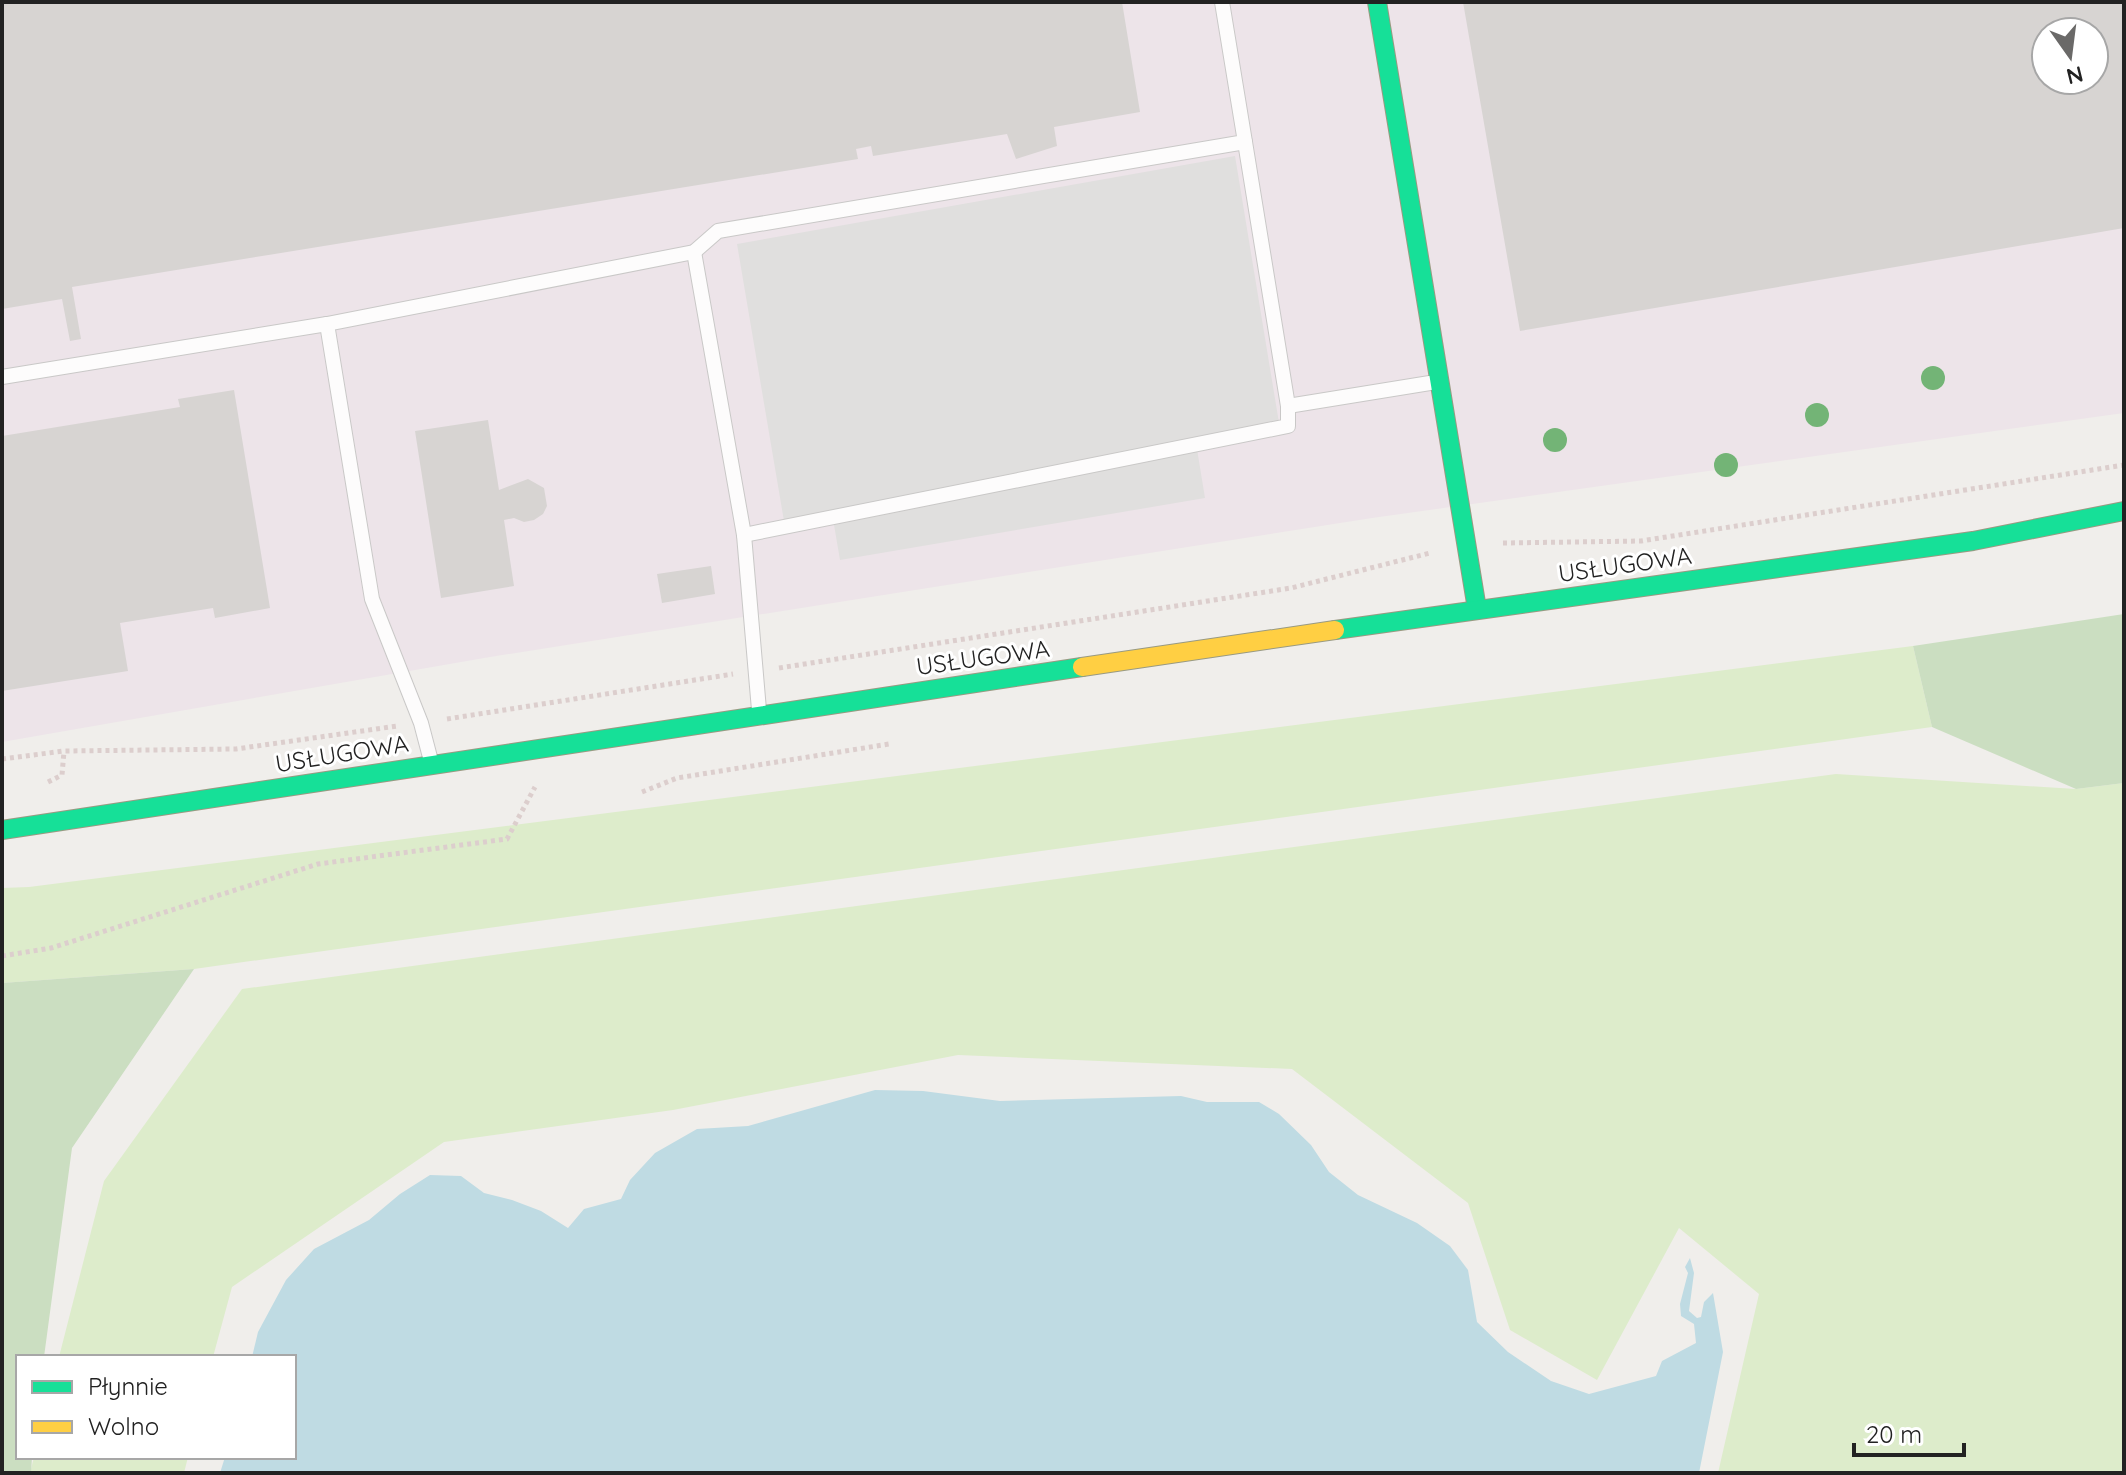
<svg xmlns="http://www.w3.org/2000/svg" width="2126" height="1475" viewBox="0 0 2126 1475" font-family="Quicksand,sans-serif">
<rect width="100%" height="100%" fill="#f0eeeb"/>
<path fill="#ede4e9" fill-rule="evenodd" d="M2,2H2124V413L1372,518L490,657L2,742ZM2046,32H2094V80H2046Z"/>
<g fill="#ddeccb">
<polygon points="1913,646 1932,727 194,969 2,983 2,888 29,887"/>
<polygon points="1836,774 2076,789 2124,783 2124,1473 1718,1473 1759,1294 1679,1228 1597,1380 1510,1330 1468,1203 1292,1069 958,1055 673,1110 444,1142 232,1287 213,1357 59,1357 104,1181 242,989"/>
<polygon points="34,1457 188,1457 184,1473 30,1473"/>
</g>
<g fill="#cbdec1">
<polygon points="2124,614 2124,783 2076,789 1932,727 1913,646"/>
<polygon points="194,969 72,1148 44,1357 18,1357 18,1457 32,1457 31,1473 2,1473 2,983"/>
</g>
<polygon fill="#e0dfde" points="1235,156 1281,435 1197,449 1205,498 840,560 833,519 785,527 737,244"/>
<polygon fill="#bfdbe3" points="875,1090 923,1091 1000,1101 1181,1096 1207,1102 1259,1102 1279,1114 1311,1145 1329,1172 1358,1195 1417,1223 1450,1246 1468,1270 1477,1322 1508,1352 1551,1381 1589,1394 1656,1376 1662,1361 1696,1343 1694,1324 1681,1316 1680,1304 1688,1273 1685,1267 1690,1258 1694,1273 1689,1311 1697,1318 1701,1317 1704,1302 1713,1293 1723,1352 1699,1473 220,1473 225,1457 294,1457 294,1357 252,1357 258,1332 286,1280 314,1249 369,1220 400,1194 430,1175 461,1176 484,1193 512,1200 541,1211 568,1228 584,1209 621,1199 630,1180 655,1153 697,1129 748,1126"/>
<g fill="#d7d4d2" fill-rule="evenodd">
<polygon points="2,2 1122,2 1140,112 1054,127 1057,146 1016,159 1007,134 873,156 871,146 856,149 858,159 72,287 81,339 70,341 62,299 2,309"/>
<path d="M1463,2H2124V228L1520,331ZM2046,32H2094V80H2046Z"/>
<polygon points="234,390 270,608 215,618 213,608 120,623 128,671 2,691 2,436 180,407 178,399"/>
<polygon points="488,420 499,490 528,479 544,488 547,506 543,514 534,520 524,522 514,518 504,520 514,586 441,598 415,431"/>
<polygon points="711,566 715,594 662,603 657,574"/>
</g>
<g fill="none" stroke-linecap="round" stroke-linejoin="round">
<defs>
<g id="lane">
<polyline points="694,252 744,535 759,710"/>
<polyline points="327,324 372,599 421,723 431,761"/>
<polyline points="2,377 327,324 694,252 718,231 1245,142 1222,2"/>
<polyline points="1288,406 1436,382"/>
<polyline points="744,535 1288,426 1288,406 1245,142"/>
</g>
<g id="fast">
<polyline points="1377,2 1477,609"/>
<polyline points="1335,630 1973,541 2124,511"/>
<polyline points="2,830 1082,667"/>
</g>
<polyline id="slow" points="1082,667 1335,630"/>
</defs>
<use href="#lane" stroke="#c9c8c7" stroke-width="16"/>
<use href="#fast" stroke="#999a82" stroke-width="20"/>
<use href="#slow" stroke="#999a82" stroke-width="20"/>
<g stroke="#dccecd" stroke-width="5" stroke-dasharray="4 4" stroke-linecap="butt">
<polyline points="1503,543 1641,541 2124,465"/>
<polyline points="779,668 1291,588 1430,553"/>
<polyline points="447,719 733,674"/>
<polyline points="2,759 64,751 236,749 397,726"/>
<polyline points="48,782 62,775 64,751"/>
<polyline points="642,792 677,778 889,744"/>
<polyline points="2,956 51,948 318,864 507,839 535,787"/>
</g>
<use href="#lane" stroke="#fdfcfc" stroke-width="14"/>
<use href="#fast" stroke="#16e098" stroke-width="18"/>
<use href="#slow" stroke="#ffcf43" stroke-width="18"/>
</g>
<g fill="#73b476">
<circle cx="1933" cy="378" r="12"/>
<circle cx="1817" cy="415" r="12"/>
<circle cx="1555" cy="440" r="12"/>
<circle cx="1726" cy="465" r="12"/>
</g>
<g text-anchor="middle" stroke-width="6" stroke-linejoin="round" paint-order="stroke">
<g font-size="24" fill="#222" stroke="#fff">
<text transform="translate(1625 565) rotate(-8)" y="8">USŁUGOWA</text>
<text transform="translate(983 658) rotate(-8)" y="8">USŁUGOWA</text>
<text transform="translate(342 754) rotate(-9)" y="8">USŁUGOWA</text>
</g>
</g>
<rect width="2126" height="1475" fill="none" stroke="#222222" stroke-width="8"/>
<rect x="16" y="1355" width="280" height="104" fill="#ffffff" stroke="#a7a7a7" stroke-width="2"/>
<rect x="32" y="1381" width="40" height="12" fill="#16e098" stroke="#a7a7a7" stroke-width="2"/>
<text x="88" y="1395" font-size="24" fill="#222222">Płynnie</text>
<rect x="32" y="1421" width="40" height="12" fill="#ffcf43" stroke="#a7a7a7" stroke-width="2"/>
<text x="88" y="1435" font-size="24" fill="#222222">Wolno</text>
<g transform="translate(2070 56) rotate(166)"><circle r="38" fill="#ffffff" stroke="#a7a7a7" stroke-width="2"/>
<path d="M0-6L14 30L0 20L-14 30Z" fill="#6a6968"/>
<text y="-12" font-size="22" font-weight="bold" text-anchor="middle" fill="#222222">N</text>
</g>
<path d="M1854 1443v12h110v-12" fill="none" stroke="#222222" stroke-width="4"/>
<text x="1866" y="1443" font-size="24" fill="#222222" stroke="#ffffff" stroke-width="6" paint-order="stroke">20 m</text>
</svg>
